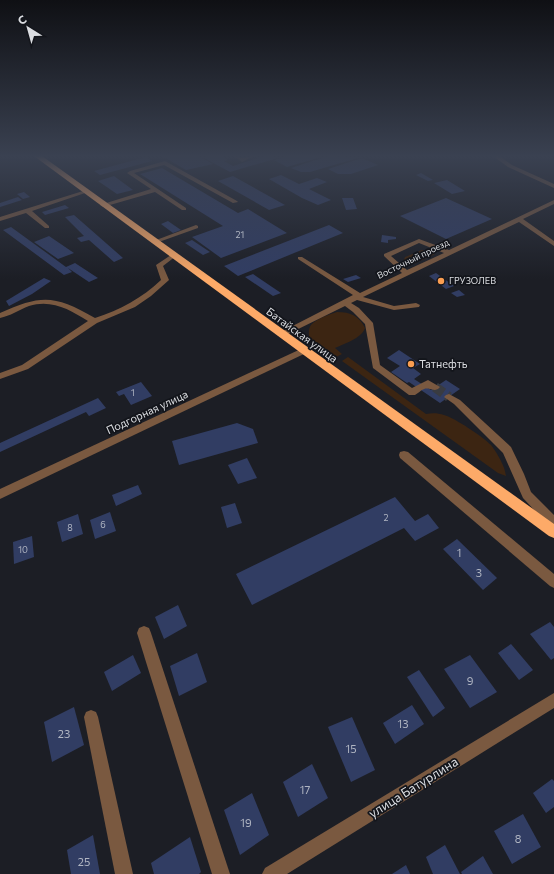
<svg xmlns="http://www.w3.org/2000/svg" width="554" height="874" viewBox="0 0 554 874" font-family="Commissioner,sans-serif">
<rect width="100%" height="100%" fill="#1c1e25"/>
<g fill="#3c2512">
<polygon points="422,250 430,250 435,254 411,265 403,262 405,257"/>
<path d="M337,312C351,312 359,316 365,328C362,338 344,344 335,348L342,354L336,357L309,338C309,334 308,329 311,325C316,319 330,314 337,312Z"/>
<path d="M348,357L426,414C432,413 438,413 444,415C455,418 483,437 491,445C497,453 505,466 506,476L498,473L342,361Z"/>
</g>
<g fill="#313d63">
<polygon points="162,156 199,156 213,164 186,170"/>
<polygon points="209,156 221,156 228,160 224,161 233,166 264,156 281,157 230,172 204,158"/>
<polygon points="287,156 320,156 321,157 287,167 274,160"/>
<polygon points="328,156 361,157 310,172 301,172 291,168"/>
<polygon points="146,157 152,161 100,175 94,171"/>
<polygon points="362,158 378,165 351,174 338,174 328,169"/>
<polygon points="162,168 238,213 248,209 287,233 221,258 192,237 223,226 140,174"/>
<polygon points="421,173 433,180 428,181 416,175"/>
<polygon points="281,175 299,184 317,178 327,182 309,189 331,200 318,205 302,198 269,179"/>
<polygon points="114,176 133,190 117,194 98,181"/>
<polygon points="233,176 285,205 269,210 218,181"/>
<polygon points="447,180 465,191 452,194 434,183"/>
<polygon points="24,192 30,197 23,199 17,194"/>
<polygon points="18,197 22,200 0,207 0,203"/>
<polygon points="342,198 353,198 357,209 346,210"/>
<polygon points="446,198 492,219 446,239 400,216"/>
<polygon points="65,205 69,208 45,215 42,212"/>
<polygon points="74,215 123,258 114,262 89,240 81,242 77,238 84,236 65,217"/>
<polygon points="168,221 181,230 173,233 161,224"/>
<polygon points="329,225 343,233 238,276 224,266"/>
<polygon points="11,227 66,267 75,263 98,278 89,282 68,268 72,272 64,275 3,230"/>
<polygon points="382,235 396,237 396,239 388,240 388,243 381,242"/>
<polygon points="49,236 74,253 58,259 34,242"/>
<polygon points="192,240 210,252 203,255 185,243"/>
<polygon points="436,273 454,286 446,289 429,276"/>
<polygon points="253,274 281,293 273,296 245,277"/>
<polygon points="356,275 361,278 348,282 343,279"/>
<polygon points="44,278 51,281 32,294 9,306 6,301"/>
<polygon points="459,290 465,295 457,297 451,293"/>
<polygon points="399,350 420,364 413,368 421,374 414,379 431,390 446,380 460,389 440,403 409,382 407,383 391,372 400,366 387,358"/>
<polygon points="141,382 152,396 131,405 124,394 119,396 116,392"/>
<polygon points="98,398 106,408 89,416 86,412 0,452 0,443"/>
<polygon points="237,423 253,429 258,443 179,465 172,441"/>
<polygon points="247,458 257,478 238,484 228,465"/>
<polygon points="138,485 142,494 116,506 112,495"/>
<polygon points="395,497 415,521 428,514 439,528 415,541 404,528 252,605 236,574"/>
<polygon points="235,503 242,523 227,528 221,507"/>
<polygon points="110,512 116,531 95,539 90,520"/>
<polygon points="78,514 83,534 62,542 57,522"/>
<polygon points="32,536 34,557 14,564 13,542"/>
<polygon points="457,539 497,578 483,590 443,549"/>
<polygon points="178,605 187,626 164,639 155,617"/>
<polygon points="550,622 554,627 554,658 551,660 530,634"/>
<polygon points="511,644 533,670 519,680 498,653"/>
<polygon points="197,653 207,682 179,696 170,666"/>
<polygon points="133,655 141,673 112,691 104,672"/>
<polygon points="470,655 497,692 470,708 444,669"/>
<polygon points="419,670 445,708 433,717 407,677"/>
<polygon points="412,705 424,724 395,744 383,723"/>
<polygon points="74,707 84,745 52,762 44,722"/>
<polygon points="352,717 375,770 351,782 328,727"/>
<polygon points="312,764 328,798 298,817 283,782"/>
<polygon points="552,779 554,781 554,807 546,813 533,793"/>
<polygon points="252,793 269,835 240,855 224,810"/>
<polygon points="523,814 541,847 512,864 494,831"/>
<polygon points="93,835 100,874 71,874 67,850"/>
<polygon points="190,837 201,872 199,874 154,874 151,863"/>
<polygon points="445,845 460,874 433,874 426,857"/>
<polygon points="483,856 493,874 462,874 461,872"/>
<polygon points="406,865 410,874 392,874"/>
</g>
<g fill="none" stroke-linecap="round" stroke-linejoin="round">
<polyline stroke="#393b41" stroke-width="10" stroke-dasharray="10 4.5" stroke-linecap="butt" points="435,387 449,397"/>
<g fill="#7a5940" fill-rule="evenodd">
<polygon points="234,156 242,158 254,156 242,162"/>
<polygon points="493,156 499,156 512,165 554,184 554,188 508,167"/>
<polygon points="165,161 237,201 238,202 233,203 164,165 134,173 186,208 186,210 182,210 155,192 103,207 100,205 151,189 127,173 130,171"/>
<polygon points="83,191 88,192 32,211 49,226 49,228 45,228 26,213 0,221 0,217"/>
<path d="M554,200V204L523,219L554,241V246L519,222L363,297L394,306L416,303L420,305L419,307L394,310L357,300L351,303L359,308L373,323L380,365L412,388L428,380L440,387L438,389L435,390C423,387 425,388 415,395H409L373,368L365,324L353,312L345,306L284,336H278L277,334L353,295L298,259V257H302L360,293L402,273L384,256V254L419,239L449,250ZM419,243L444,253L407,270L391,256Z"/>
<polygon points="196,225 198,226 198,228 156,243 151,242"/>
<path d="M171,255L176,256L163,266L169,280L151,296L135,307L97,323L28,369L0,379V373L22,365L88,321C70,310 52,299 29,306C19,310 10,316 0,318V313C42,294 55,295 95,318C120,310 142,298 161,280L156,265Z"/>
<polygon points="303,348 307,351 306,353 0,499 0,489"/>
<polygon points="449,394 460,400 511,447 524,474 531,492 554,515 554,528 550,527 523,498 503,453 454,404 444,397 446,395"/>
<polygon points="404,451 408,452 554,574 554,588 550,586 400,458 399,455 400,452"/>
<polygon points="144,626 149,628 151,633 230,874 212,874 137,633 139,628"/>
<polygon points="554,693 554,708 287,874 262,874 265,868"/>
<polygon points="91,710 96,712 98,717 133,874 115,874 84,717 86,712"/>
</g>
<polygon fill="#fdaa68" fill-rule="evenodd" points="34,156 42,156 554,524 554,538 549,536"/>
</g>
<linearGradient id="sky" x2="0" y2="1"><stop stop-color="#0f1014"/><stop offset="0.56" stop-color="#3a4151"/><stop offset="1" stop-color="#3a4151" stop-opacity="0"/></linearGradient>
<rect width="554" height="279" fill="url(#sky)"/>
<g fill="#fb9e51" stroke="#13151b" stroke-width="1.5">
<circle cx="441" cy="281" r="4"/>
<circle cx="411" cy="364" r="4"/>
</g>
<g text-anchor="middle" stroke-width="3.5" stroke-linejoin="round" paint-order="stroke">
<g font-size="9" fill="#b0b5c2">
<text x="240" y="238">21</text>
<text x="133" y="396">1</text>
<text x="386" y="521">2</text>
<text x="103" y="528">6</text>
<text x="70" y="531">8</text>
<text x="23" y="553">10</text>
</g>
<g font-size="9" fill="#dbdde1" stroke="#13151b">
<text transform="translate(413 259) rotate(-26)" y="3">Восточный проезд</text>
</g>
<g font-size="9" fill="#dbdde1" stroke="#13151b" text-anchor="start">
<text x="449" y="284">ГРУЗОЛЕВ</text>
</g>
<g font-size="11" fill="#dbdde1" stroke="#13151b">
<text transform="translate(302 335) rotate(36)" y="4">Батайская улица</text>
<text transform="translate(147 412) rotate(-25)" y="4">Подгорная улица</text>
</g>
<g font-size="11" fill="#dbdde1" stroke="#13151b" text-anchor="start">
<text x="419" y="368">Татнефть</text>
</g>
<g font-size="11" fill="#b0b5c2">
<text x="459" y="557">1</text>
<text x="479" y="577">3</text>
<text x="470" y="685">9</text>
<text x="403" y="728">13</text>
<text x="64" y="738">23</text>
<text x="351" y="753">15</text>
<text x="305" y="794">17</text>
<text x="246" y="827">19</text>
<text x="518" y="843">8</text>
<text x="84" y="866">25</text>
</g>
<g font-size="13" fill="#dbdde1" stroke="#13151b">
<text transform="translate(413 787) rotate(-32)" y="5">улица Батурлина</text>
</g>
</g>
<g transform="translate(28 28) rotate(323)" stroke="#13151b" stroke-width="3" paint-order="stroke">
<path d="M0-3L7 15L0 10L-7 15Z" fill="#dbdde1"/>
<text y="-6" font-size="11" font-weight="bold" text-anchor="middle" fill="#dbdde1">С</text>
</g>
</svg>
